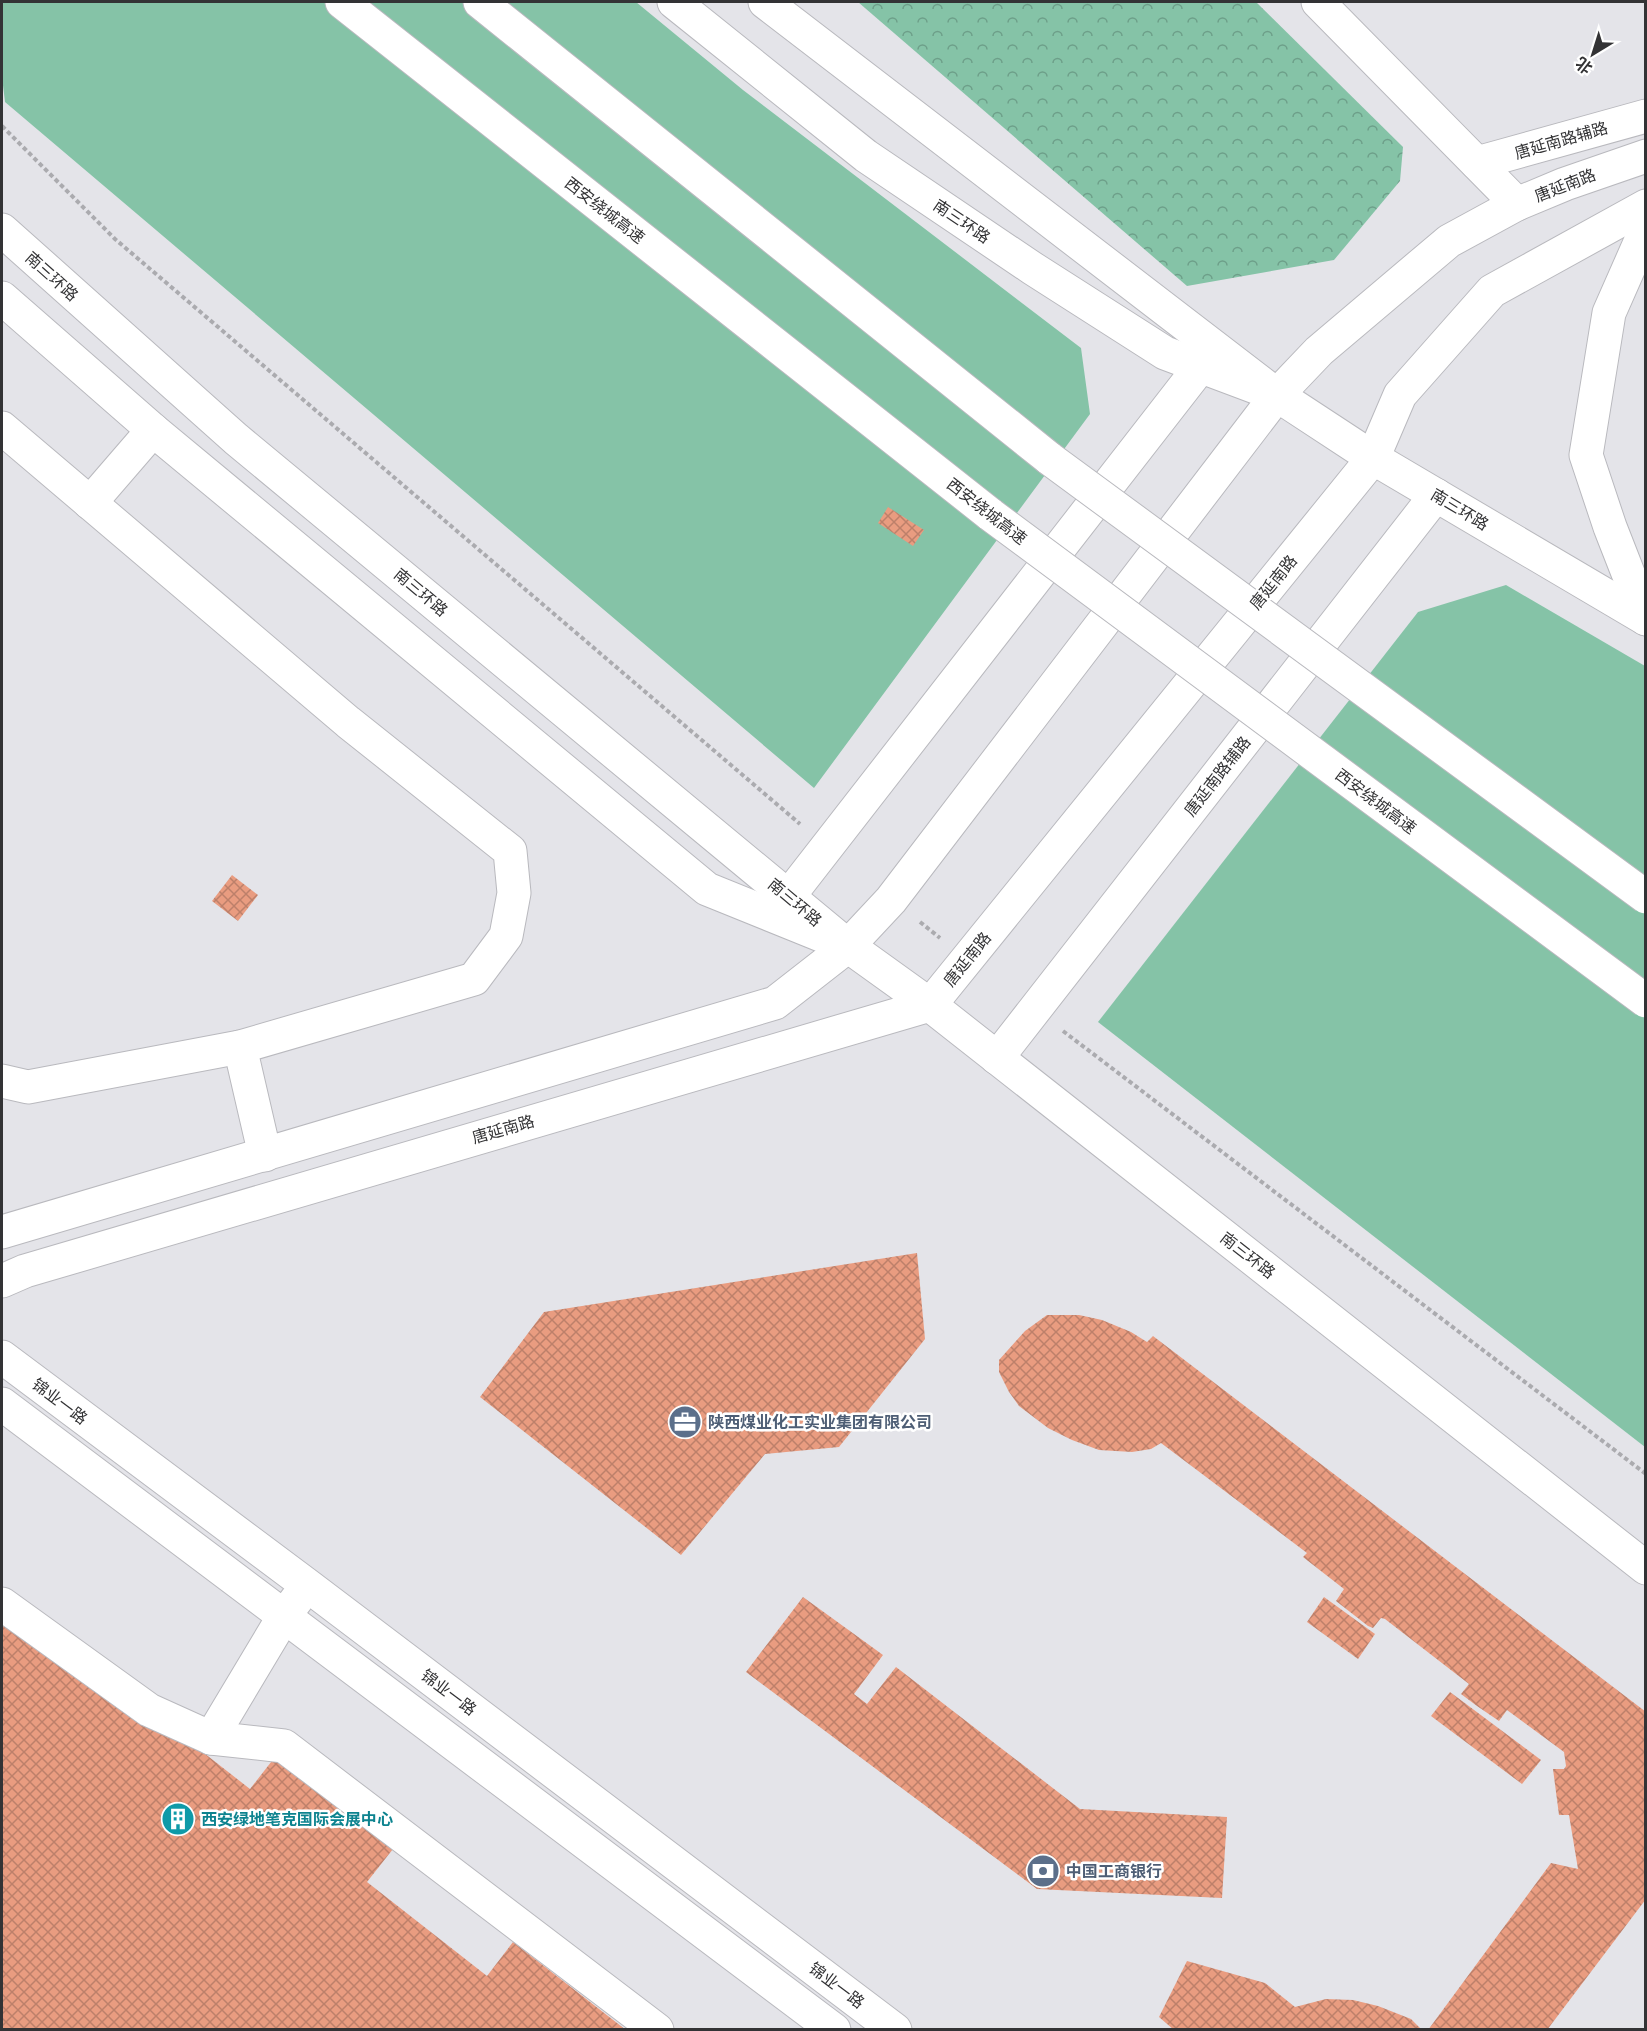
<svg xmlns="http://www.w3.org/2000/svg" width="1647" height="2031" viewBox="0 0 1647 2031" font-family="'Open Sans','Noto Sans SC',sans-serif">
<defs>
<pattern id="forest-crowns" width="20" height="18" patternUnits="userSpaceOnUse" patternTransform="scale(1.5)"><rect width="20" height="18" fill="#85c3a7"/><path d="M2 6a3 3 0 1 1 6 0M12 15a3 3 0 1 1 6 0" fill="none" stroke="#6d9f89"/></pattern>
<pattern id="building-cross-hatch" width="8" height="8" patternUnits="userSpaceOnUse" patternTransform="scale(1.5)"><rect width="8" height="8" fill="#e99c80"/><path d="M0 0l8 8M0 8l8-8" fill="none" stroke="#bd806a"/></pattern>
</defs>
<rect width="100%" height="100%" fill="#e4e4e9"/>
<g fill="#85c3a7">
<polygon points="2,2 636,2 743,90 1081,348 1090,414 814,788 5,102 2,77"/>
<polygon points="1506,585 1645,666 1645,1447 1098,1022 1418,612"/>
</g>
<polygon fill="url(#forest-crowns)" points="858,2 1256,2 1403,147 1400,181 1334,260 1187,286"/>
<g fill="url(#building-cross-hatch)">
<polygon points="888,507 924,530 913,546 878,523"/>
<polygon points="232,875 258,895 238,921 212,901"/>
<polygon points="917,1253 925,1339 839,1447 765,1454 681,1555 480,1397 544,1312"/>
<polygon points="1047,1315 1079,1315 1102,1320 1131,1332 1147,1342 1153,1336 1646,1712 1646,1899 1547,2030 1428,2030 1551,1863 1578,1869 1569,1815 1559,1815 1553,1769 1564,1769 1566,1766 1564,1752 1507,1710 1499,1721 1477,1706 1461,1694 1469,1684 1385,1619 1381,1618 1373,1628 1368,1626 1336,1601 1344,1589 1303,1557 1307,1553 1161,1443 1151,1449 1132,1452 1099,1450 1072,1440 1048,1428 1019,1406 1009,1392 999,1372 999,1360 1025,1331"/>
<polygon points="2,1595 250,1789 275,1757 393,1849 367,1882 487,1976 513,1942 626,2030 2,2030"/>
<polygon points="803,1597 883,1655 854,1694 867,1704 896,1667 1080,1809 1227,1817 1222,1898 1037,1889 746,1672"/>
<polygon points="1324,1597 1375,1634 1358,1659 1307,1622"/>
<polygon points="1450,1692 1541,1760 1522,1784 1431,1716"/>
<polygon points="1187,1961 1265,1983 1295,2007 1326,1999 1353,2000 1378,2006 1411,2019 1422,2030 1174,2030 1159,2017"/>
</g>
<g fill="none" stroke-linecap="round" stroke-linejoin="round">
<defs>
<g id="minor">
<polyline points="1318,2 1517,204"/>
<polyline points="1477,163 1646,116"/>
<polyline points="2,428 348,722 510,851 514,893 506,936 474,979 240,1047 28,1087 2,1081"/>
<polyline points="90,503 153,430"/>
<polyline points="788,897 1200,367"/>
<polyline points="240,1047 265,1155"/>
<polyline points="997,1058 1436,495"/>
<polyline points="2,1357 307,1585 895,2030"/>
<polyline points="2,1404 834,2030"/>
<polyline points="2,1604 149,1710 211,1738 284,1746 657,2030"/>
<polyline points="211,1738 284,1616 297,1599"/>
</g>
<g id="major">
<polyline points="765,2 1269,389"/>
<polyline points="1646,229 1609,313 1586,455 1610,527 1646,619"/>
<polyline points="2,298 153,430 707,889 838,942"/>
<polyline points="2,1232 775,1003 848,946 891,900 1277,395 1319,351 1449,241 1517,204 1565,184 1646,156"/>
<polyline points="2,1281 25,1271 930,1005 1373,458 1400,395 1492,291 1646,206"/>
</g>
<g id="highway">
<polyline points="342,2 991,515"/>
<polyline points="480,2 1050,459"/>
<polyline points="674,2 866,156 1032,268 1165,353 1277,395 1373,458 1646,619"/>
<polyline points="2,230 236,439 848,946 930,1005 1646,1568"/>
</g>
</defs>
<use href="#minor" stroke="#b9b9be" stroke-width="35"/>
<use href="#major" stroke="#b9b9be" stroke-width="35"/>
<use href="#highway" stroke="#b9b9be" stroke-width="35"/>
<g stroke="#ababaf" stroke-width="4" stroke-dasharray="4.5 3" stroke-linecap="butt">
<polyline points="2,126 115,239 800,824"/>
<polyline points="920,922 940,938"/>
<polyline points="1063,1031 1646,1474"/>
</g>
<use href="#minor" stroke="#fff" stroke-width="33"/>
<use href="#major" stroke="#fff" stroke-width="33"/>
<use href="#highway" stroke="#fff" stroke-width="33"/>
<defs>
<g id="highway-bridge">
<polyline points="1050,459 1646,897"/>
<polyline points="991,515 1646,1001"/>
</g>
</defs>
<use href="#highway-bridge" stroke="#b9b9be" stroke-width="35" stroke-linecap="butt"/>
<use href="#highway-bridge" stroke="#fff" stroke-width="33"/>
</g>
<defs>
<symbol id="office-disc" viewBox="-11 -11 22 22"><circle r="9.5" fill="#5c6f8a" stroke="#fff"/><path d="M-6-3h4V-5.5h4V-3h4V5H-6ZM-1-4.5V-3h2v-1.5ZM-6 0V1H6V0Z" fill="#fff"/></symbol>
<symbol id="building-disc" viewBox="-11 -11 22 22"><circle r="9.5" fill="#0f9aa8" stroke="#fff"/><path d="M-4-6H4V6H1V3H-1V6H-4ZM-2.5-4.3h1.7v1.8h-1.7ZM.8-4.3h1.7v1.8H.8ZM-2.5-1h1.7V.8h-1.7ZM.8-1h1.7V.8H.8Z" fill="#fff"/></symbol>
<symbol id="bank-disc" viewBox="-11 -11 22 22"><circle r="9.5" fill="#5c6f8a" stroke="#fff"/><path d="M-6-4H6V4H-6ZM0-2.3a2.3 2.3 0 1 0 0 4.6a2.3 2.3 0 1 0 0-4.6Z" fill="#fff"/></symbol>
</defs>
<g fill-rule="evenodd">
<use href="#office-disc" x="666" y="1403" width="38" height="38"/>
<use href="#building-disc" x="159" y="1800" width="38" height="38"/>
<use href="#bank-disc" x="1024" y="1852" width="38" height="38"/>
</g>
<g text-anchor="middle" stroke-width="5" stroke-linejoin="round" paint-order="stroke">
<g font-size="16" fill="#333335" stroke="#fff">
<text transform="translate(1561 140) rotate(-16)" y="6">唐延南路辅路</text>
<text transform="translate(1565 185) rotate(-21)" y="6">唐延南路</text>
<text transform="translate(605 210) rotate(38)" y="6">西安绕城高速</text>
<text transform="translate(962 221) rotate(34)" y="6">南三环路</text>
<text transform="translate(52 276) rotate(42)" y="6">南三环路</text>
<text transform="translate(1460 509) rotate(31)" y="6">南三环路</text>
<text transform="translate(987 511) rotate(38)" y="6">西安绕城高速</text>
<text transform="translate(1273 582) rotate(-51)" y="6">唐延南路</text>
<text transform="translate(421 592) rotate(40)" y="6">南三环路</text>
<text transform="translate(1217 776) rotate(-52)" y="6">唐延南路辅路</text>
<text transform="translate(1376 801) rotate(37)" y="6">西安绕城高速</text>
<text transform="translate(795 902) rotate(40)" y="6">南三环路</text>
<text transform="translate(967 959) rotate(-51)" y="6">唐延南路</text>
<text transform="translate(503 1129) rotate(-16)" y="6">唐延南路</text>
<text transform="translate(1248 1255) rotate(38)" y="6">南三环路</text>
<text transform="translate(60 1401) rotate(37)" y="6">锦业一路</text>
<text transform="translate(449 1692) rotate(37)" y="6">锦业一路</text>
<text transform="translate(837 1985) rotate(37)" y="6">锦业一路</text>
</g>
<g font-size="16" font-weight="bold" fill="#4e5e75" stroke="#fff" text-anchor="start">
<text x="708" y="1428">陕西煤业化工实业集团有限公司</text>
<text x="1066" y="1877">中国工商银行</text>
</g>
<g font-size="16" font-weight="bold" fill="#0d838f" stroke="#fff" text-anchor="start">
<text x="201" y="1825">西安绿地笔克国际会展中心</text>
</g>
</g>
<rect width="1647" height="2031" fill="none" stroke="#333335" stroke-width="6"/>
<g transform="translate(1593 54) rotate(218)" stroke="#ffffff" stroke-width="4.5" paint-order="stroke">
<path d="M0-4.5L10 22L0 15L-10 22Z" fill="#333335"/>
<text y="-9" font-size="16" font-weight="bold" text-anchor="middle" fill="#333335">北</text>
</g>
</svg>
